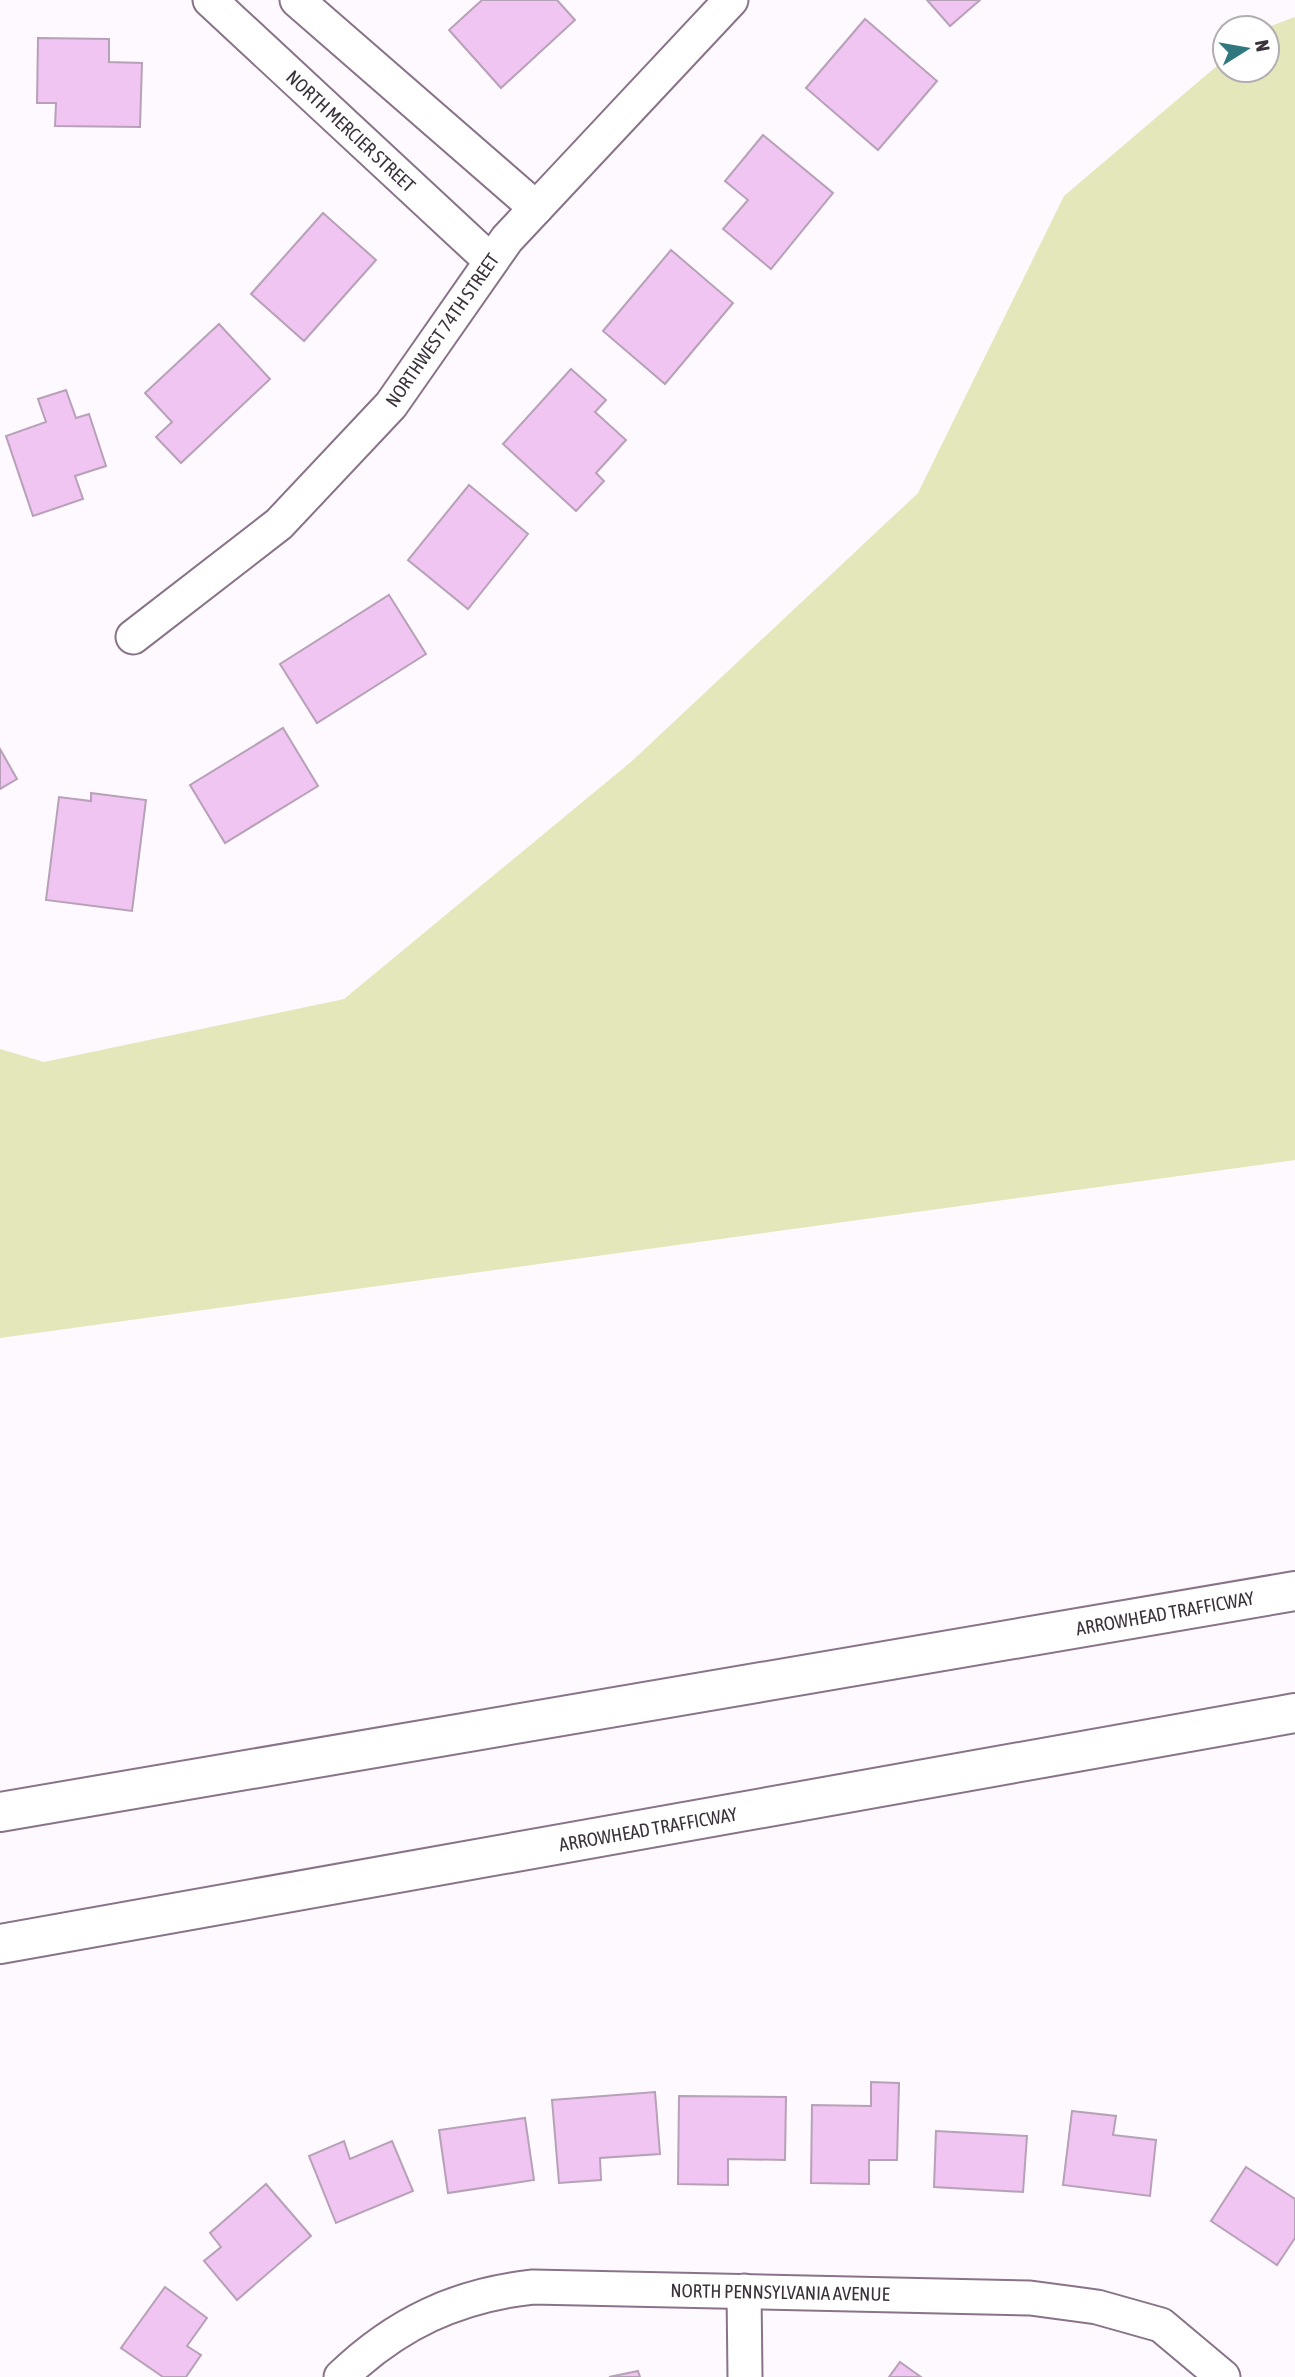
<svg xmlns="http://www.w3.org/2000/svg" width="1295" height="2377" viewBox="0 0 1295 2377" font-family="'Asap Condensed',sans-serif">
<rect width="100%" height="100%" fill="#fef9fe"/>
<polygon fill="#e4e7ba" points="1295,17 1295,1160 0,1338 0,1049 44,1062 344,999 632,761 918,493 1064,196 1225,59 1225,70 1267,70 1267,28 1265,28"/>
<g fill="#f0c5f1" stroke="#b7a1b8" stroke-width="2">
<polygon points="482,0 557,0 575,20 501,88 449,30"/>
<polygon points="927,0 980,0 950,26"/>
<polygon points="865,19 937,81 878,150 806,88"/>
<polygon points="38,38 109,39 109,62 142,63 140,127 55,126 56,103 37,103"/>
<polygon points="763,135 833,193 771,269 723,229 748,200 725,181"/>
<polygon points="323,213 376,260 304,341 251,294"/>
<polygon points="671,250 733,303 665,384 603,331"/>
<polygon points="219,324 270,379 181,463 156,437 172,422 145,393"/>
<polygon points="571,369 606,400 595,412 626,440 596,473 604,481 576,511 503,444"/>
<polygon points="66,390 76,418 89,414 106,466 75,476 83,499 33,516 6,436 46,422 38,399"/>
<polygon points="469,485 528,534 468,609 408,560"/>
<polygon points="389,595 426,654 317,723 280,664"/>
<polygon points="283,728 318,786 225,843 190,785"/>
<polygon points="0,749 17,779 0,789"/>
<polygon points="91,793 146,800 132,911 46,900 59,797 91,801"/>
<polygon points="871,2082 899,2083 897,2160 869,2160 869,2184 811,2183 812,2105 871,2106"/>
<polygon points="655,2092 660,2154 600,2158 601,2180 559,2183 552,2100"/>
<polygon points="679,2096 786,2097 785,2160 728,2159 728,2185 678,2184"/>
<polygon points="1072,2111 1116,2116 1113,2135 1156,2140 1150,2196 1063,2185"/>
<polygon points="525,2118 534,2180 448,2193 439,2130"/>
<polygon points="936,2131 1027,2136 1023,2192 934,2187"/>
<polygon points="344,2141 350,2159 392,2141 413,2191 336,2223 309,2156"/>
<polygon points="1246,2167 1295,2199 1295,2238 1277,2265 1211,2221"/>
<polygon points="266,2184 311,2236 237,2300 204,2261 221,2247 210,2233"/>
<polygon points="165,2287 207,2318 187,2346 201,2355 186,2377 163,2377 121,2348"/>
<polygon points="900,2362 921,2377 889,2377"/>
<polygon points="638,2371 640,2377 609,2377"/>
</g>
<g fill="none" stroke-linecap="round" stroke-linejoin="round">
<defs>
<g id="minor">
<polyline points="210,0 491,261"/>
<polyline points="297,0 536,208"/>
<polyline points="133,637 279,524 391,405 507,239 731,0"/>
<polyline points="744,2291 745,2377"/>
<path d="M341,2377C396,2324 457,2295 533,2287L1030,2298L1097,2307L1161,2325L1223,2377"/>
</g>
<g id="motorway">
<polyline points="0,1812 1295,1591"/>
<polyline points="0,1944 1295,1713"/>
</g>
</defs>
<use href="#minor" stroke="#887389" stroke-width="37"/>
<use href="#motorway" stroke="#887389" stroke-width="42"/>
<use href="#minor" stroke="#fff" stroke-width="33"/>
<use href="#motorway" stroke="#fff" stroke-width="38"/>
</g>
<g text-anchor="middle" stroke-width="6" stroke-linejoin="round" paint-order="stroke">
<g font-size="19" fill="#3b323b" stroke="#fff">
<text transform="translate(351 131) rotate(43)" y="7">NORTH MERCIER STREET</text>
<text transform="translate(442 330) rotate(-55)" y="7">NORTHWEST 74TH STREET</text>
<text transform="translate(1165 1613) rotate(-10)" y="7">ARROWHEAD TRAFFICWAY</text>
<text transform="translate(648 1829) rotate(-10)" y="7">ARROWHEAD TRAFFICWAY</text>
<text transform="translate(780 2292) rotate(1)" y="7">NORTH PENNSYLVANIA AVENUE</text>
</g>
</g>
<g transform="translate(1246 49) rotate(79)"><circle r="33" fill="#ffffff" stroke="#b1adb1" stroke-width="2"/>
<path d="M0-5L12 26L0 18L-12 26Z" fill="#2f787e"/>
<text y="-10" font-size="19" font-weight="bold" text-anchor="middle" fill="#3b323b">N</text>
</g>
</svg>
